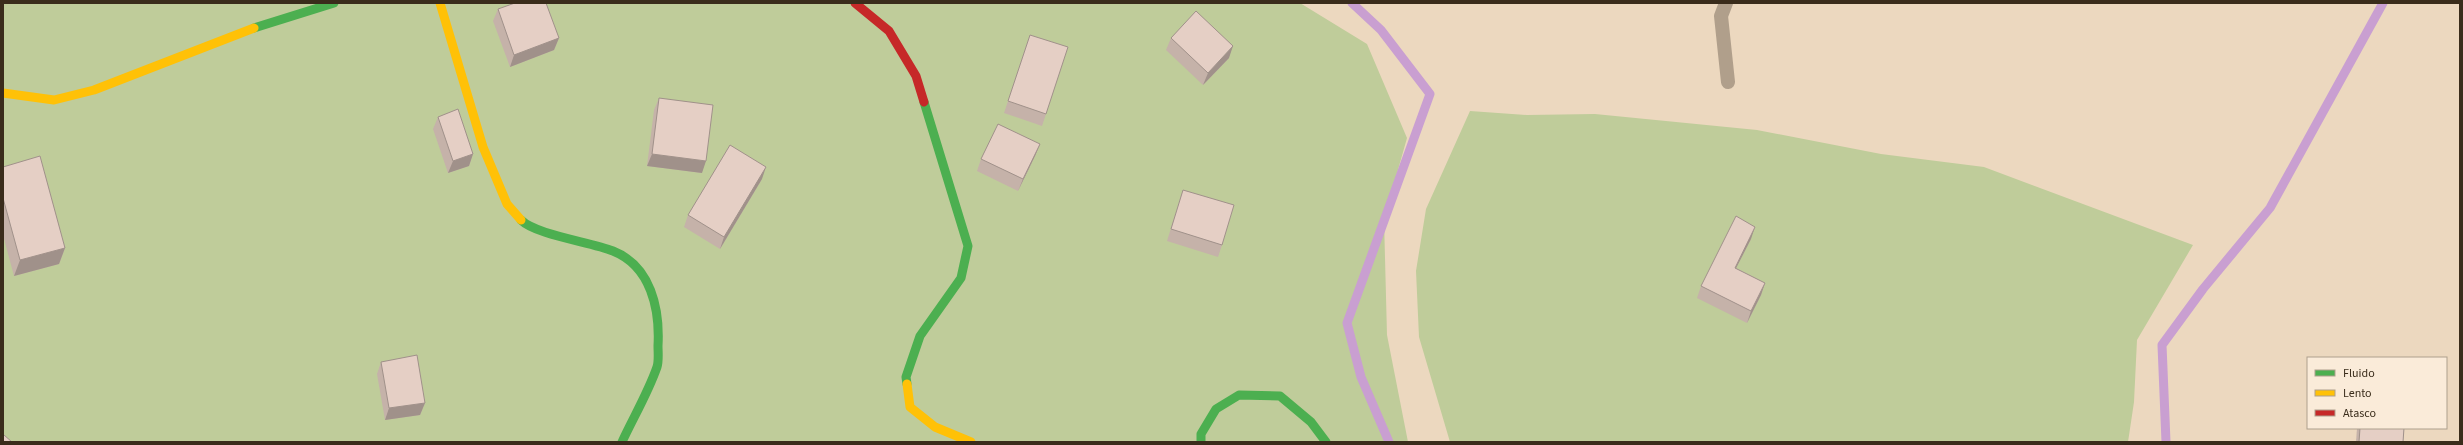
<svg xmlns="http://www.w3.org/2000/svg" width="2463" height="445" viewBox="0 0 2463 445" font-family="'Source Sans 3',sans-serif">
<rect width="100%" height="100%" fill="#ecd8bf"/>
<g fill="#bfcc9a">
<polygon points="3,3 1300,3 1367,44 1407,138 1384,219 1387,335 1408,442 3,442"/>
<polygon points="1470,111 1527,115 1595,114 1757,130 1881,154 1984,167 2193,245 2137,340 2134,402 2128,442 1450,442 1419,337 1416,271 1426,209"/>
</g>
<g fill="none" stroke-linecap="round" stroke-linejoin="round">
<g stroke="#c99fd1" stroke-width="9">
<polyline points="1352,3 1381,30 1430,94 1347,323 1361,377 1389,442"/>
<polyline points="2166,442 2162,345 2203,289 2270,208 2383,3"/>
</g>
<polyline stroke="#b09f8b" stroke-width="14" points="1726,3 1721,16 1728,82"/>
<g stroke="#4caf50" stroke-width="9">
<polyline points="254,28 334,3"/>
<path d="M521,220C536,235 591,242 613,251C651,266 660,309 658,346C658,352 659,361 657,367C648,393 633,418 622,442"/>
<polyline points="907,384 906,377 920,336 961,278 968,246 924,102"/>
<polyline points="1201,442 1201,434 1216,409 1239,395 1280,396 1311,422 1326,442"/>
</g>
<g stroke="#ffc107" stroke-width="9">
<polyline points="440,3 483,147 507,204 521,220"/>
<polyline points="3,93 54,100 94,90 254,28"/>
<polyline points="907,384 910,407 935,427 971,442"/>
</g>
<polyline stroke="#c62828" stroke-width="9" points="855,3 889,31 916,76 924,102"/>
</g>
<g fill="#c5b2a9">
<polygon points="498,9 559,38 554,50 510,67 493,21"/>
<polygon points="1030,35 1046,114 1042,126 1004,113"/>
<polygon points="1171,38 1229,58 1203,85 1166,50"/>
<polygon points="659,98 702,173 647,166 654,110"/>
<polygon points="438,117 473,154 469,166 448,173 433,129"/>
<polygon points="1040,144 1035,156 1018,191 977,171 981,159"/>
<polygon points="3,167 65,248 59,264 14,276 3,235"/>
<polygon points="762,179 720,249 684,227 688,215"/>
<polygon points="1183,190 1222,245 1218,257 1167,241"/>
<polygon points="1751,239 1736,268 1765,283 1761,295 1747,323 1697,298 1701,286"/>
<polygon points="381,362 425,403 420,415 385,420 377,374"/>
<polygon points="2357,428 2404,428 2403,442 2356,442"/>
</g>
<g fill="#a0918a">
<polygon points="559,38 554,50 510,67 514,55"/>
<polygon points="1233,46 1229,58 1203,85 1208,73"/>
<polygon points="1040,144 1035,156 1018,191 1023,179"/>
<polygon points="473,154 469,166 448,173 453,161"/>
<polygon points="652,154 706,161 702,173 647,166"/>
<polygon points="766,167 762,179 720,249 724,237"/>
<polygon points="1755,227 1751,239 1730,280 1735,268"/>
<polygon points="65,248 59,264 14,276 20,260"/>
<polygon points="1765,283 1761,295 1747,323 1751,311"/>
<polygon points="425,403 420,415 385,420 389,408"/>
</g>
<g fill="#e5cfc5" stroke="#a0918a">
<polygon points="515,3 546,3 559,38 514,55 498,9"/>
<polygon points="1196,11 1233,46 1208,73 1171,38"/>
<polygon points="1030,35 1068,47 1046,114 1008,101"/>
<polygon points="659,98 713,105 706,161 652,154"/>
<polygon points="458,109 473,154 453,161 438,117"/>
<polygon points="998,124 1040,144 1023,179 981,159"/>
<polygon points="730,145 766,167 724,237 688,215"/>
<polygon points="40,156 65,248 20,260 3,198 3,167"/>
<polygon points="1183,190 1234,205 1222,245 1171,229"/>
<polygon points="1736,216 1755,227 1735,268 1765,283 1751,311 1701,286"/>
<polygon points="417,355 425,403 389,408 381,362"/>
<polygon points="2360,428 2404,428 2403,442 2359,442"/>
<polygon points="4,435 12,442 3,442 3,437"/>
</g>
<rect width="2463" height="445" fill="none" stroke="#3a2c1b" stroke-width="8"/>
<rect x="2307" y="357" width="140" height="72" fill="#faebd9" stroke="#ad9f8d"/>
<rect x="2315" y="370" width="20" height="6" fill="#4caf50" stroke="#ad9f8d"/>
<text x="2343" y="377" font-size="12" fill="#3a2c1b">Fluido</text>
<rect x="2315" y="390" width="20" height="6" fill="#ffc107" stroke="#ad9f8d"/>
<text x="2343" y="397" font-size="12" fill="#3a2c1b">Lento</text>
<rect x="2315" y="410" width="20" height="6" fill="#c62828" stroke="#ad9f8d"/>
<text x="2343" y="417" font-size="12" fill="#3a2c1b">Atasco</text>
</svg>
